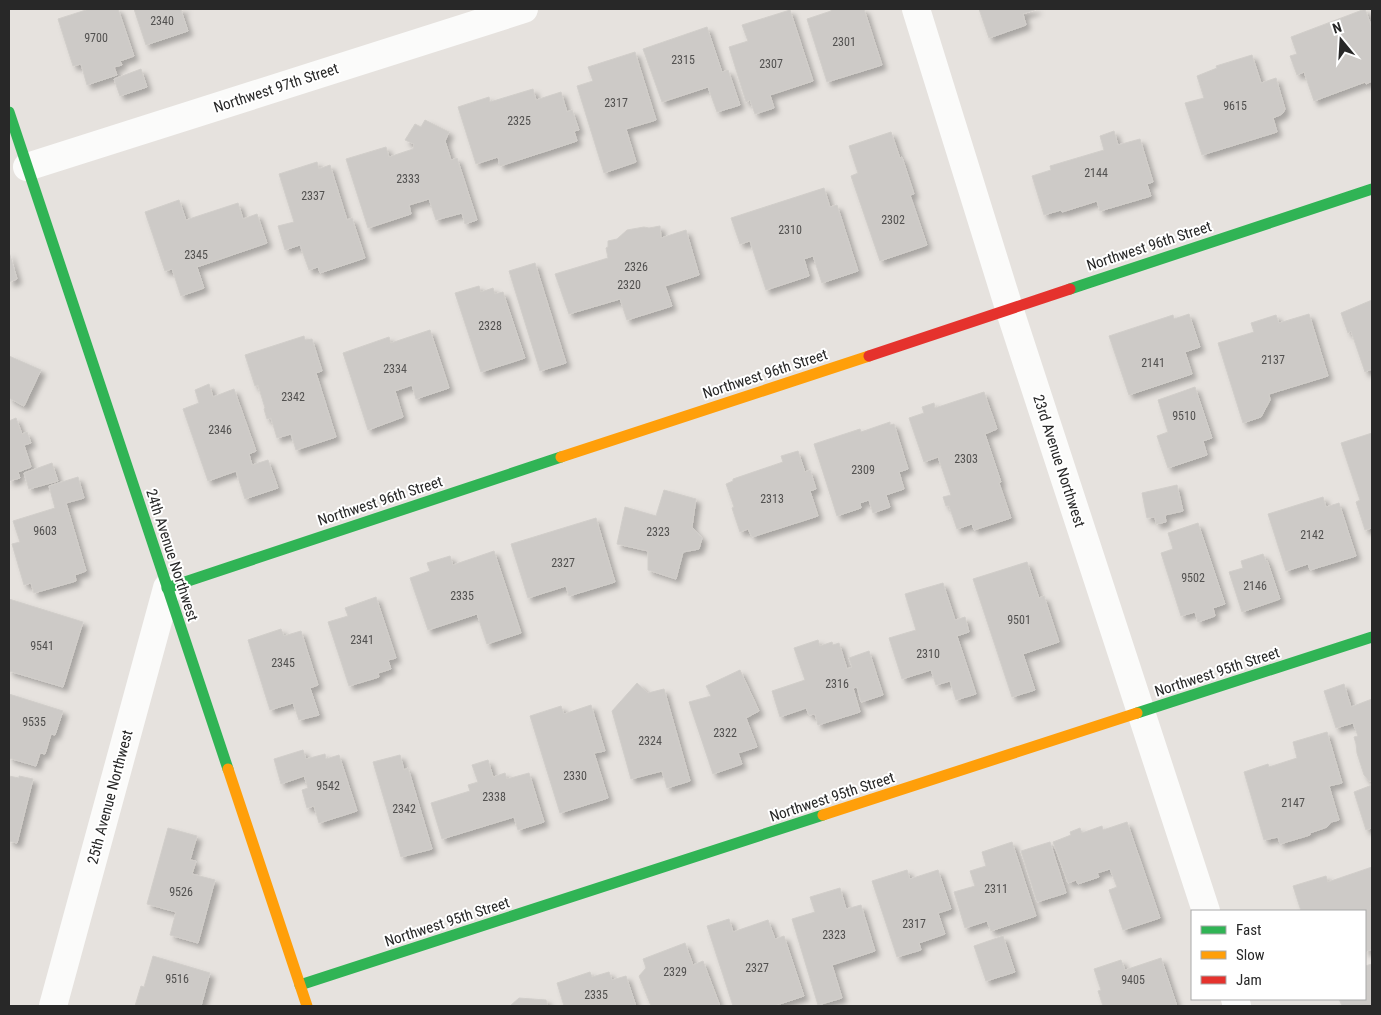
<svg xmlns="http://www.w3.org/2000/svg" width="1381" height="1015" viewBox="0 0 1381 1015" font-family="'Roboto Condensed',sans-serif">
<defs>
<filter id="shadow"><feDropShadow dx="4.5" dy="4.5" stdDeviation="2.5" flood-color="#0004"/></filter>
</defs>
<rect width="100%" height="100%" fill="#e6e2de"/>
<g fill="#cdcac7" stroke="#d1ceca" filter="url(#shadow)">
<polygon points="89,9 118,9 134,56 120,61 122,65 114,67 117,75 87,85 81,64 73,66 58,19"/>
<polygon points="134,9 185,9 181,10 188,31 146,45"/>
<polygon points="831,9 864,9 882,65 827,82 807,19 831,11"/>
<polygon points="979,9 1037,9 1023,14 1026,25 989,38"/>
<polygon points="1365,9 1372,28 1372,81 1366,84 1365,82 1314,101 1304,72 1297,75 1290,56 1297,54 1291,37"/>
<polygon points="790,10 813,81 770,95 774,108 755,114 750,100 746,102 729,47 748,41 742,25"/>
<polygon points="707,27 722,72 728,70 740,105 717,112 708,87 662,102 643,49"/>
<polygon points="635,52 656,120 626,129 636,162 604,173 577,86 593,81 588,67"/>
<polygon points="1252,55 1261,83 1276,78 1285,109 1283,113 1280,115 1273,118 1277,132 1202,155 1185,103 1204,98 1197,76 1217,68 1216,66"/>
<polygon points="141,69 147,87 120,96 114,79"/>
<polygon points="533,89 536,100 561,92 567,112 572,110 579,130 574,131 577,141 500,166 498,157 476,164 458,107 489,97 490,102"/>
<polygon points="425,120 449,132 445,141 451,160 457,158 477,220 465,224 462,213 436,220 429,199 409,205 411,214 368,228 346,159 386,147 389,157 413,149 414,144 405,140 415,124 421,127"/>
<polygon points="1114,131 1118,145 1140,139 1153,182 1147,184 1151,196 1100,211 1097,201 1062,212 1061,210 1044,215 1032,176 1051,170 1050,166 1104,150 1100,136"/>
<polygon points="891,132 900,158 902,157 914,194 910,195 927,245 880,261 851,176 858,173 849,146"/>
<polygon points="317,162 319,169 330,165 347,220 352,218 365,258 320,273 318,267 309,270 300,245 285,250 278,226 294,222 279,174"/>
<polygon points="824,188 830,207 837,205 858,271 822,283 813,256 804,259 809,276 766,290 750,241 740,244 731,218"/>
<polygon points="179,200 186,220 238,203 243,219 257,214 267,243 197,267 204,288 181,296 172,269 165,271 145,212"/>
<polygon points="660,226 661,238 686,230 699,275 665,286 672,306 627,320 620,299 569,314 555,274 608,258 606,248 608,247 608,241 617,239 627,230 644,227 649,228"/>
<polygon points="9,252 17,279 9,282"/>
<polygon points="535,263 566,363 540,371 509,271"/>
<polygon points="479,286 481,292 493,288 495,294 503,292 525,358 481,372 455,293"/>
<polygon points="1372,300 1372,369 1365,372 1351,331 1348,333 1341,313"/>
<polygon points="1189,314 1200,347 1185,352 1192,374 1129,395 1109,336 1173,315 1174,319"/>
<polygon points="1309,314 1328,376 1269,394 1270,400 1261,417 1243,423 1218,343 1254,332 1251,323 1276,315 1279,323"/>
<polygon points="430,330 449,388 416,399 412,385 395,391 403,417 368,430 343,353 389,337 391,343"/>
<polygon points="304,336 305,340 312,339 322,371 316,373 336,437 296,450 291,434 277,438 271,418 267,419 264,409 265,408 258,385 255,386 245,355"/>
<polygon points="9,356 41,370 24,406 9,398"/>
<polygon points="209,384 213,397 234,389 256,451 249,454 252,465 268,460 278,488 245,499 236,471 208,481 183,409 199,403 195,390"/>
<polygon points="1195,387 1212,438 1203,441 1207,455 1168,468 1157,436 1168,432 1158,400"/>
<polygon points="984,392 997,429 985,434 1001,482 999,483 1011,518 974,530 972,524 957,529 949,506 946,506 943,497 951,495 938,457 924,462 909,418 924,413 922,407 934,403 935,408"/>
<polygon points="16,418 22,434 27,432 31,443 24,445 31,467 18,472 20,478 9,481 9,421"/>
<polygon points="890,422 890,425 894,424 908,469 899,472 904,489 886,495 890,507 873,513 869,500 860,503 861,508 837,516 814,444 860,429 861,432"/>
<polygon points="1372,433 1372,528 1365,530 1356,502 1360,500 1341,443"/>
<polygon points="798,451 805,472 810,470 816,489 810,491 818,516 752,537 748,529 740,532 732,508 734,507 726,484 733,481 733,479 783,462 781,456"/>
<polygon points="52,463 58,481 29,489 24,473"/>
<polygon points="78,477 84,498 66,503 86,571 75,575 76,581 34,593 31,583 24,585 12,544 20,542 13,521 55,508 49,486"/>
<polygon points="1177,485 1183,511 1165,515 1166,522 1156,524 1155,517 1147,518 1142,493"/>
<polygon points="664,490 696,499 692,527 702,538 699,549 683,552 676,579 648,570 648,551 617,544 625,507 656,516"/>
<polygon points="1323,497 1326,507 1339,503 1356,556 1310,570 1308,564 1286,571 1268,514"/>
<polygon points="596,518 615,582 569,596 566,586 528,598 511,544"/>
<polygon points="1198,523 1225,604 1213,608 1215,616 1198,622 1195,612 1181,616 1161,553 1173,549 1168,533"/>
<polygon points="494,551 521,633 487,644 477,614 428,630 410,578 430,571 427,563 450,556 453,565"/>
<polygon points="1263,554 1266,561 1267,560 1280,599 1242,612 1229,572 1243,568 1241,561"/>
<polygon points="1027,562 1039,598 1044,596 1059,642 1023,654 1035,690 1012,697 973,579"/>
<polygon points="943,583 955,620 965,617 969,632 957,636 976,694 956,700 950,681 936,685 931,670 902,679 889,638 916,630 905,594"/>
<polygon points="376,597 396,658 388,660 391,669 378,673 379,677 349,686 328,622 348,616 345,608"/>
<polygon points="9,599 83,622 63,687 9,671"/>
<polygon points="281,629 284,636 301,631 318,685 310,688 319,715 299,720 293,703 270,710 248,640"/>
<polygon points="818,640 820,646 832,642 833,645 839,643 847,669 852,667 849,658 869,651 883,695 861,702 857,687 853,688 860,712 818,725 815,714 809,715 806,708 780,717 772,691 805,680 794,648"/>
<polygon points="740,670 759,711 746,718 757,747 738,753 742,764 713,774 689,702 711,696 706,686"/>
<polygon points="637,683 648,693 664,689 690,781 667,788 662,771 631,779 612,711"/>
<polygon points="1344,684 1351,707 1372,699 1372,784 1371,781 1369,781 1364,775 1357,753 1356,744 1354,737 1358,736 1353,723 1336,728 1324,691"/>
<polygon points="9,694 63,711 55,735 51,734 45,754 40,753 36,766 9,758"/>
<polygon points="591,705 605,751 594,753 608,798 560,813 530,716 561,706 564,714"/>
<polygon points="1327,732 1342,783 1329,786 1339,820 1331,822 1327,827 1310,833 1310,835 1280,844 1278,837 1264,840 1244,772 1268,764 1269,767 1297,758 1293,742"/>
<polygon points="303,750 306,759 325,754 326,759 339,755 357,811 319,823 314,806 307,808 302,790 308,788 304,776 281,784 274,759"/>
<polygon points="400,755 404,770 408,768 432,849 401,857 373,762"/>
<polygon points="488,760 493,777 505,773 507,779 529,773 544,822 518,830 514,817 442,839 431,803 470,791 468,785 478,782 472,765"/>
<polygon points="9,776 19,778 19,776 33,779 17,843 9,841"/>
<polygon points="1372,785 1372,828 1366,830 1354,792"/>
<polygon points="1127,822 1160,918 1123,930 1109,890 1117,887 1110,869 1097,873 1099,877 1078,884 1076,880 1068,883 1053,842 1071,835 1070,832 1080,828 1082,833 1102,826 1103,830"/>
<polygon points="168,828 197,836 190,860 196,861 192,874 215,880 198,943 170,935 176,912 147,904"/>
<polygon points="1012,842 1036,916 991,931 987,921 965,928 954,892 975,886 970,871 986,866 982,852"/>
<polygon points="1050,842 1066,893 1037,902 1021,851"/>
<polygon points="1372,867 1372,905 1370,906 1372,912 1372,949 1365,952 1365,911 1301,911 1293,886 1326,876 1328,882"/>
<polygon points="907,870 910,879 938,870 951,909 938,913 945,934 919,943 921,950 897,957 872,881"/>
<polygon points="840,888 846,909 861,905 875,951 832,965 842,998 818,1005 792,919 815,912 810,897"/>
<polygon points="729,919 733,932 768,920 775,939 784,936 804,996 774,1006 733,1006 707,926"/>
<polygon points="1003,936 1015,972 986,981 974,946"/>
<polygon points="685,943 693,965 703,961 720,1006 651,1006 639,976 646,968 643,959"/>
<polygon points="153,956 210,973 201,1006 135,1006 141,986 144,987"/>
<polygon points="1161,958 1177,1006 1103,1006 1098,991 1101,990 1094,969 1121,960 1125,970"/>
<polygon points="1372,964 1372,1006 1342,1006 1339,999 1365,999 1365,966"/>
<polygon points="590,972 592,977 609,972 612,980 626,976 636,1006 564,1006 557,983"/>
<polygon points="519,998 546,1000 548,1006 510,1006"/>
</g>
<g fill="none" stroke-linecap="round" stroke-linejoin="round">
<g stroke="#fbfbfa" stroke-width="28">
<polyline points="916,9 1009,308 1206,911"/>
<polyline points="27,167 524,9"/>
<polyline points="1235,999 1237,1006"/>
<polyline points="53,1006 167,588"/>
</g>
<g stroke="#30b455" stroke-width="11">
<polyline points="9,112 228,769"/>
<polyline points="1070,289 1372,189"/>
<polyline points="167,588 561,457"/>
<polyline points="1137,713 1372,637"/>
<polyline points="300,985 823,815"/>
</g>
<g stroke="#ff9f0a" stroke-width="11">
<polyline points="561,457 869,356"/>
<polyline points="228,769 307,1006"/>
<polyline points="823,815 1137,713"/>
</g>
<polyline stroke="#e5322d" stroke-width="11" points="869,356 1070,289"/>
</g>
<g text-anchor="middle" stroke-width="4" stroke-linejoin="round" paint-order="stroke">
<g font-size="12" fill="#525150">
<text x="162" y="25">2340</text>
<text x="96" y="42">9700</text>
<text x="844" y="46">2301</text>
<text x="683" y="64">2315</text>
<text x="771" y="68">2307</text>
<text x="616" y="107">2317</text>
<text x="1235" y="110">9615</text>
<text x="519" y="125">2325</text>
<text x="1096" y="177">2144</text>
<text x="408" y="183">2333</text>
<text x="313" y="200">2337</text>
<text x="893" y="224">2302</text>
<text x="790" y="234">2310</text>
<text x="196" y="259">2345</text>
<text x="636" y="271">2326</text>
<text x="629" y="289">2320</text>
<text x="490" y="330">2328</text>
<text x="1273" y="364">2137</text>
<text x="1153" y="367">2141</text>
<text x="395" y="373">2334</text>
<text x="293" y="401">2342</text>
<text x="1184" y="420">9510</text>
<text x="220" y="434">2346</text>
<text x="966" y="463">2303</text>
<text x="863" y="474">2309</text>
<text x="772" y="503">2313</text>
<text x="45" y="535">9603</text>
<text x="658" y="536">2323</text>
<text x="1312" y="539">2142</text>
<text x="563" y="567">2327</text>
<text x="1193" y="582">9502</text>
<text x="1255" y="590">2146</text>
<text x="462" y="600">2335</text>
<text x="1019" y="624">9501</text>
<text x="362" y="644">2341</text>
<text x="42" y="650">9541</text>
<text x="928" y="658">2310</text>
<text x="283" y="667">2345</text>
<text x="837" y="688">2316</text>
<text x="34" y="726">9535</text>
<text x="725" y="737">2322</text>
<text x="650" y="745">2324</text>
<text x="575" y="780">2330</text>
<text x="328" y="790">9542</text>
<text x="494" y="801">2338</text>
<text x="1293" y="807">2147</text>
<text x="404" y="813">2342</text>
<text x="996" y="893">2311</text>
<text x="181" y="896">9526</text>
<text x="914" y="928">2317</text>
<text x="834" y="939">2323</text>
<text x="757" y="972">2327</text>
<text x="675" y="976">2329</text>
<text x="177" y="983">9516</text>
<text x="1133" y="984">9405</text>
<text x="596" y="999">2335</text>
</g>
<g font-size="15" fill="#282828" stroke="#fff">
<text transform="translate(276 88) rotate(-18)" y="5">Northwest 97th Street</text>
<text transform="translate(1149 246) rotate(-18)" y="5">Northwest 96th Street</text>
<text transform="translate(765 374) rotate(-18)" y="5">Northwest 96th Street</text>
<text transform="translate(1059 461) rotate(72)" y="5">23rd Avenue Northwest</text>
<text transform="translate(380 501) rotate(-18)" y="5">Northwest 96th Street</text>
<text transform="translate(172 555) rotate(72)" y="5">24th Avenue Northwest</text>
<text transform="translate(1217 672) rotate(-18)" y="5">Northwest 95th Street</text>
<text transform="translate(110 797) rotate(-75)" y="5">25th Avenue Northwest</text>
<text transform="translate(832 797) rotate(-18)" y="5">Northwest 95th Street</text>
<text transform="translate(447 922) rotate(-18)" y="5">Northwest 95th Street</text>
</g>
</g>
<rect width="1381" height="1015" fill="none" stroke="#282828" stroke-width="20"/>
<rect x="1191" y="910" width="175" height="90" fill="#ffffff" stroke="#a9a9a9"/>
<rect x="1201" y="926" width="25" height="8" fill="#30b455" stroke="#a9a9a9"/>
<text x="1236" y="935" font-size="15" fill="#282828">Fast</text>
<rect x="1201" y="951" width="25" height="8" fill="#ff9f0a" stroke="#a9a9a9"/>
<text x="1236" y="960" font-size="15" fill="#282828">Slow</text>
<rect x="1201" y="976" width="25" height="8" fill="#e5322d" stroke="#a9a9a9"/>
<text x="1236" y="985" font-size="15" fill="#282828">Jam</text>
<g transform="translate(1341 40) rotate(342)" stroke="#ffffff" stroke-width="4" paint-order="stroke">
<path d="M0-4L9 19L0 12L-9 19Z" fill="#282828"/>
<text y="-8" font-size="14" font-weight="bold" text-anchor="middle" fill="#282828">N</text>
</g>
</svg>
